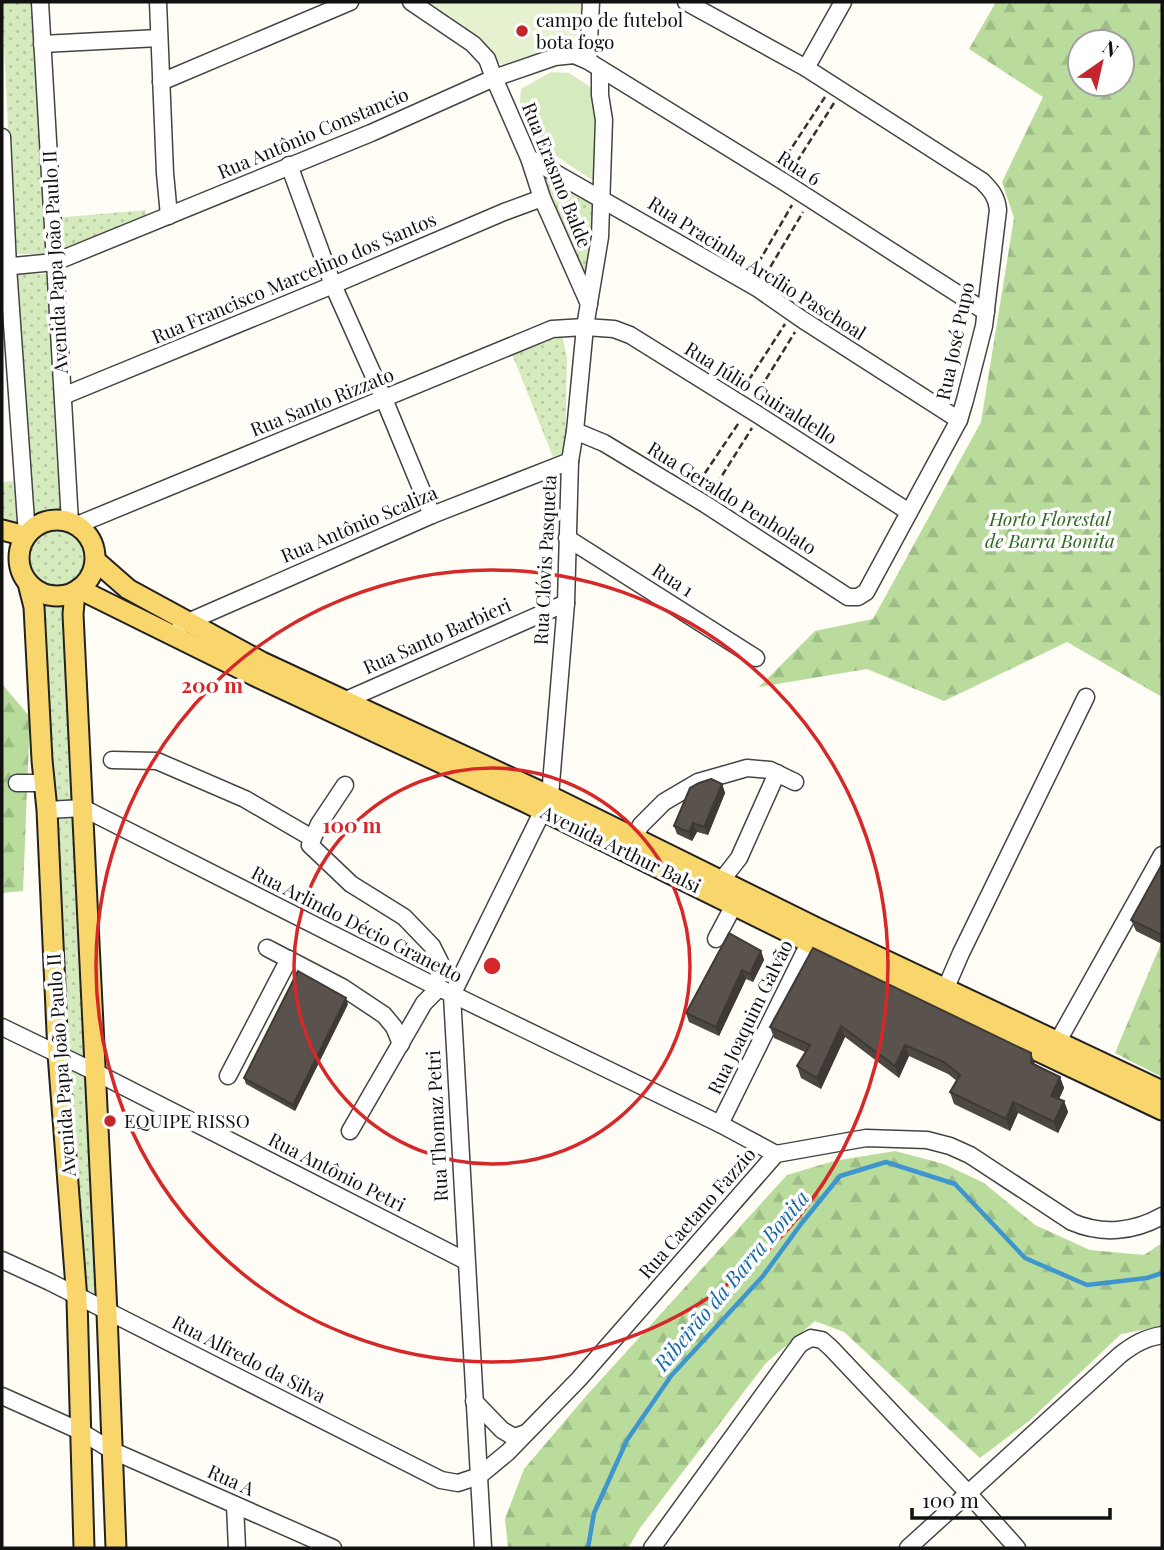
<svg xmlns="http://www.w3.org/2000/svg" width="1164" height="1550" viewBox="0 0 1164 1550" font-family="'Playfair Display',serif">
<defs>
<pattern id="grass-dots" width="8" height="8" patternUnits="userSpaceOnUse" patternTransform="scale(1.75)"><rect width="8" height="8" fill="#d5ebbd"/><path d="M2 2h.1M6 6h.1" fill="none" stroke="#b6c8a1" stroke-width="1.8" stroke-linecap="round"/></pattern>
<pattern id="forest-firs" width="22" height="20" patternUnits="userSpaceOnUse" patternTransform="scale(1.75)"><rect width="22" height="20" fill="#b9dc9c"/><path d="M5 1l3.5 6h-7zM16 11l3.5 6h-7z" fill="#9ebc85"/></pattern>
</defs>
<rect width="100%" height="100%" fill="#fffdf5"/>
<g fill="url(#grass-dots)">
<polygon points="2,2 36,2 47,254 14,254"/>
<polygon points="543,174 595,201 587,293"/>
<polygon points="146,210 145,217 59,255 55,218"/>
<path d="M15,274H49L67,519C54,516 41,520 30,527Z"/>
<polygon points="557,335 562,336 567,357 565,453 553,457 512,354"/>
<polygon points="15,481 18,509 17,528 2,526 2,482"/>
<circle cx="58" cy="557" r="35"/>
<polygon points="34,594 52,601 70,601 81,807 48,809"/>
<polygon points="81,810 94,1069 59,1054 48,811"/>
<polygon points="60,1056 93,1072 105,1311 79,1299"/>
</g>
<g fill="url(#forest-firs)" fill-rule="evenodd">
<path d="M996,2H1162V697L1067,642L944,701L867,669L759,687L815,631L873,619L981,422L1014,218L1002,182L1043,97L969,49ZM1080,42H1122V84H1080Z"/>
<polygon points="2,684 30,717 23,891 2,893"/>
<polygon points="1162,941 1162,1077 1115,1053"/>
<polygon points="895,1151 944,1164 984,1183 1035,1225 1090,1250 1144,1255 1162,1243 1162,1326 1121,1334 1029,1421 980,1458 844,1332 815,1321 766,1363 640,1528 628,1548 508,1548 505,1519 524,1469 587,1395 787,1175 834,1161"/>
</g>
<polygon fill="#d5ebbd" points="551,72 569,73 595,90 598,165 592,180 537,143 520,104 521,89"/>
<polygon fill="#e6f2cf" points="428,2 584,2 580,26 577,38 549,47 507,68 499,62 471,35"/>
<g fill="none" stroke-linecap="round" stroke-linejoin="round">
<polyline stroke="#3f96cf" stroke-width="4.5" points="588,1548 594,1513 627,1440 671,1376 763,1276 801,1224 840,1176 886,1162 955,1184 1025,1258 1087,1285 1147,1278 1162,1273"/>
<defs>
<g id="minor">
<polyline points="40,2 70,522"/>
<polyline points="158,2 165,173 169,216"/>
<polyline points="411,2 473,44 487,59 494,78 529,158 542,198 589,304"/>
<polyline points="42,44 159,38"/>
<polyline points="588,61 591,2"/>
<polyline points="806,68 843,2"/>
<polyline points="161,82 350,2"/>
<polyline points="2,137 8,267 27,535"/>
<polyline points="529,158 757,288 803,320 959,420"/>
<polyline points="289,165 333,285 384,399 432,515"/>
<polyline points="2,267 55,262 371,133 494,78 555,57 574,55 588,61 784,182 986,312"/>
<polyline points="63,396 333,285 504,212 542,198"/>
<path d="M575,431L604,443L705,504L848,597H858L866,592L959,420L965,400L984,326L998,210C997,197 991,190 982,181L806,68L686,2"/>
<polyline points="77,525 552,329 585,327 614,329 630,335 760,416 909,512"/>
<polyline points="567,538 756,658"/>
<polyline points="181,625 432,515 570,461"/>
<polyline points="337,704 566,603"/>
<polyline points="112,760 157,761 245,799 312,838"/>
<polyline points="17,783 44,783"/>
<polyline points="345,785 319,824 310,845 351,884 404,917 432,946 440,962 440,973 435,986"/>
<polyline points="47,810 83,808 427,982 720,1124 776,1154"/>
<polyline points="634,837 641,825 664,802 698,782 747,768 770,770 795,782"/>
<polyline points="721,881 739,858 777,773"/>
<polyline points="716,939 734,905"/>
<polyline points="267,948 342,987 384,1015 394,1027 401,1044"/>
<polyline points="941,999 961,953 1086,697"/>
<polyline points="2,1027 95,1072 466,1261"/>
<polyline points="1058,1041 1162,855"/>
<polyline points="228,1076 289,959"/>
<polyline points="720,1124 814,933"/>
<polyline points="350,1131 424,1003 439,988"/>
<path d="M2,1260L50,1282L441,1480L458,1483L479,1476L508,1452L579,1379L776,1154L866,1138L927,1140L950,1146L970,1155L1072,1222C1102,1235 1134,1232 1162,1216"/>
<polyline points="2,1396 80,1431 111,1450 333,1548"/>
<polyline points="474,1401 502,1430 514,1437 526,1433"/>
<polyline points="235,1505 237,1548"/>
<polyline points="483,1548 452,995 550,796 566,603 570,461 575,431 585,327 600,237 604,120 600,95 600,69"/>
<polyline points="652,1548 800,1344 811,1338 822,1340 831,1348 968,1493 1017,1548"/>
<path d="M908,1548L1120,1355C1134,1344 1145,1338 1162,1335"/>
</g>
<g id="major">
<circle cx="57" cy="558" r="38"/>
<polyline points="2,530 25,536"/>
<polyline points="96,561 128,589 262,662 550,796 817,928 1162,1091"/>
<polyline points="28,583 34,607 42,760 47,810 58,1054 77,1300 84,1548"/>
<polyline points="79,589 255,676 525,802 810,943 1162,1110"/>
<polyline points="75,592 73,614 107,1313 116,1548"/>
</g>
</defs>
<use href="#minor" stroke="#444" stroke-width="19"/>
<use href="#major" stroke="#222" stroke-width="23"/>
<g stroke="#333" stroke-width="2.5" stroke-dasharray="7 3.5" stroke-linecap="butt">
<polyline points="781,164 825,97"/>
<polyline points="791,171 834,103"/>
<polyline points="753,272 792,205"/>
<polyline points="765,276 803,212"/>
<polyline points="743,389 785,324"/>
<polyline points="755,397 795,332"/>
<polyline points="699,482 740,421"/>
<polyline points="711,493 752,428"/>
</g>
<use href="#minor" stroke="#fff" stroke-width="16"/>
<use href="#major" stroke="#f9d66b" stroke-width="19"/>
</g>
<g fill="#4d4742">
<polygon points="722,784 725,793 708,835 697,832 692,841 677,834 674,826"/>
<polygon points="1162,864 1162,944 1136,931 1131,920"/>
<polygon points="813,948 1060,1077 1064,1088 1059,1099 1064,1101 1068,1112 1058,1133 1018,1113 1010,1131 954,1104 950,1092 957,1081 948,1074 909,1056 899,1078 845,1037 821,1089 801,1078 797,1066 805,1052 774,1038 770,1027"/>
<polygon points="761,951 764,960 753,982 746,979 719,1036 689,1022 686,1013"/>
<polygon points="348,1004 295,1111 246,1084 244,1078"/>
</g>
<g fill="#3f3936">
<polygon points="722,784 725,793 708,835 704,827"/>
<polygon points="693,823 697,832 692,841 689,832"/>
<polygon points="761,951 764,960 753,982 750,974"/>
<polygon points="742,970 746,979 719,1036 716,1027"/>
<polygon points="346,998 348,1004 295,1111 293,1105"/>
<polygon points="841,1026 845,1037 821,1089 817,1078"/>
<polygon points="905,1045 909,1056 899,1078 895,1066"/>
<polygon points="1031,1053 1035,1064 1031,1063"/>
<polygon points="1060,1077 1064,1088 1055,1108 1051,1096"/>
<polygon points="1064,1101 1068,1112 1058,1133 1054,1122"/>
<polygon points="1013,1102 1018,1113 1010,1131 1006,1119"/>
</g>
<g fill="#5a524d" stroke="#3f3936" stroke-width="2">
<polygon points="711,779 722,784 704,827 693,823 689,832 674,826 690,788 699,783"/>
<polygon points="1162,864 1162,935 1131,920"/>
<polygon points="729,933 761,951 750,974 742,970 716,1027 686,1013"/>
<polygon points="813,948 1031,1053 1031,1063 1060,1077 1051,1096 1064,1101 1054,1122 1013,1102 1006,1119 950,1092 960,1075 944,1062 905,1045 895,1066 841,1026 817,1078 797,1066 810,1045 770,1027"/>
<polygon points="298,971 346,998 293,1105 244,1078"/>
</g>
<g fill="none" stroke="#d62828" stroke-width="3.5">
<circle cx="492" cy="966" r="198"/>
<circle cx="492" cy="966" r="396"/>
</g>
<g fill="#c4262e" stroke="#fff" stroke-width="2.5">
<circle cx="522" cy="31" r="7"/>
<circle cx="110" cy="1121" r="7"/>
</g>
<g text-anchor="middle" stroke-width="7" stroke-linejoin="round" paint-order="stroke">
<g font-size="19" fill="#111" stroke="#fff" text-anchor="start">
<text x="536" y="27">campo de futebol<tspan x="536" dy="22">bota fogo</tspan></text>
<text x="124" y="1128">EQUIPE RISSO</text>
</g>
<g font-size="19" fill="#111" stroke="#fff">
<text transform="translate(313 133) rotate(-23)" y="7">Rua Antônio Constancio</text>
<text transform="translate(799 168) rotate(33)" y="7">Rua 6</text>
<text transform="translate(557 175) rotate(68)" y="7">Rua Erasmo Balde</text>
<text transform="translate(55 262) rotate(-93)" y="7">Avenida Papa João Paulo II</text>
<text transform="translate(757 268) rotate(32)" y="7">Rua Pracinha Arcílio Paschoal</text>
<text transform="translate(294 278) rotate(-23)" y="7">Rua Francisco Marcelino dos Santos</text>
<text transform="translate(955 341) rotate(-78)" y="7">Rua José Pupo</text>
<text transform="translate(761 393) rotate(32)" y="7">Rua Júlio Guiraldello</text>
<text transform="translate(322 402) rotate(-22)" y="7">Rua Santo Rizzato</text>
<text transform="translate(732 498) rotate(32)" y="7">Rua Geraldo Penholato</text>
<text transform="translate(359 524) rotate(-23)" y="7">Rua Antônio Scaliza</text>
<text transform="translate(545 560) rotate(-87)" y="7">Rua Clóvis Pasqueta</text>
<text transform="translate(673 580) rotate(33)" y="7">Rua 1</text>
<text transform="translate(437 636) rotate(-24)" y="7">Rua Santo Barbieri</text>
<text transform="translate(621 849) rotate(26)" y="7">Avenida Arthur Balsi</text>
<text transform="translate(357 924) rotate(27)" y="7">Rua Arlindo Décio Granetto</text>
<text transform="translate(750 1017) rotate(-64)" y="7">Rua Joaquim Galvão</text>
<text transform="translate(61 1065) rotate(-94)" y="7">Avenida Papa João Paulo II</text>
<text transform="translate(437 1126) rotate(-93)" y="7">Rua Thomaz Petri</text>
<text transform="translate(337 1172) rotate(27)" y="7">Rua Antônio Petri</text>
<text transform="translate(697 1213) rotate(-49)" y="7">Rua Caetano Fazzio</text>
<text transform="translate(249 1359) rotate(27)" y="7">Rua Alfredo da Silva</text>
<text transform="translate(231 1480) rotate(24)" y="7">Rua A</text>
</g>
<g font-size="19" font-style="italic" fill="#2f6b1f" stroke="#fff">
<text x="1050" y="526">Horto Florestal<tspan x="1050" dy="22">de Barra Bonita</tspan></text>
</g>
<g font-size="21" font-style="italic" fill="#1768a6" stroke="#fff">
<text transform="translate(732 1281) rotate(-50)" y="7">Ribeirão da Barra Bonita</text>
</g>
</g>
<circle cx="492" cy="966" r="10" fill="#d62828" stroke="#fff" stroke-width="3.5"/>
<g font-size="21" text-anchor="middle" font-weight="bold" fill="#d62828" stroke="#fff" stroke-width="7" stroke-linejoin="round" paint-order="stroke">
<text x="212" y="693">200 m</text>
<text x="352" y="833">100 m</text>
</g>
<rect width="1164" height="1550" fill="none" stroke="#111111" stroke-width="7"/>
<g transform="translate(1101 63) rotate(34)"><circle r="33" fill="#ffffff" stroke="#a0a0a0" stroke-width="2"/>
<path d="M0-5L12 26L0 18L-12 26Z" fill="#c4262e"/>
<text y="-10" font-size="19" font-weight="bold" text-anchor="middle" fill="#111111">N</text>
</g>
<path d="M912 1508v10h198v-10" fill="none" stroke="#111111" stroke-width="3.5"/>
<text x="922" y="1508" font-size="21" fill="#111111" stroke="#ffffff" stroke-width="5" paint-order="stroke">100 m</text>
</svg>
